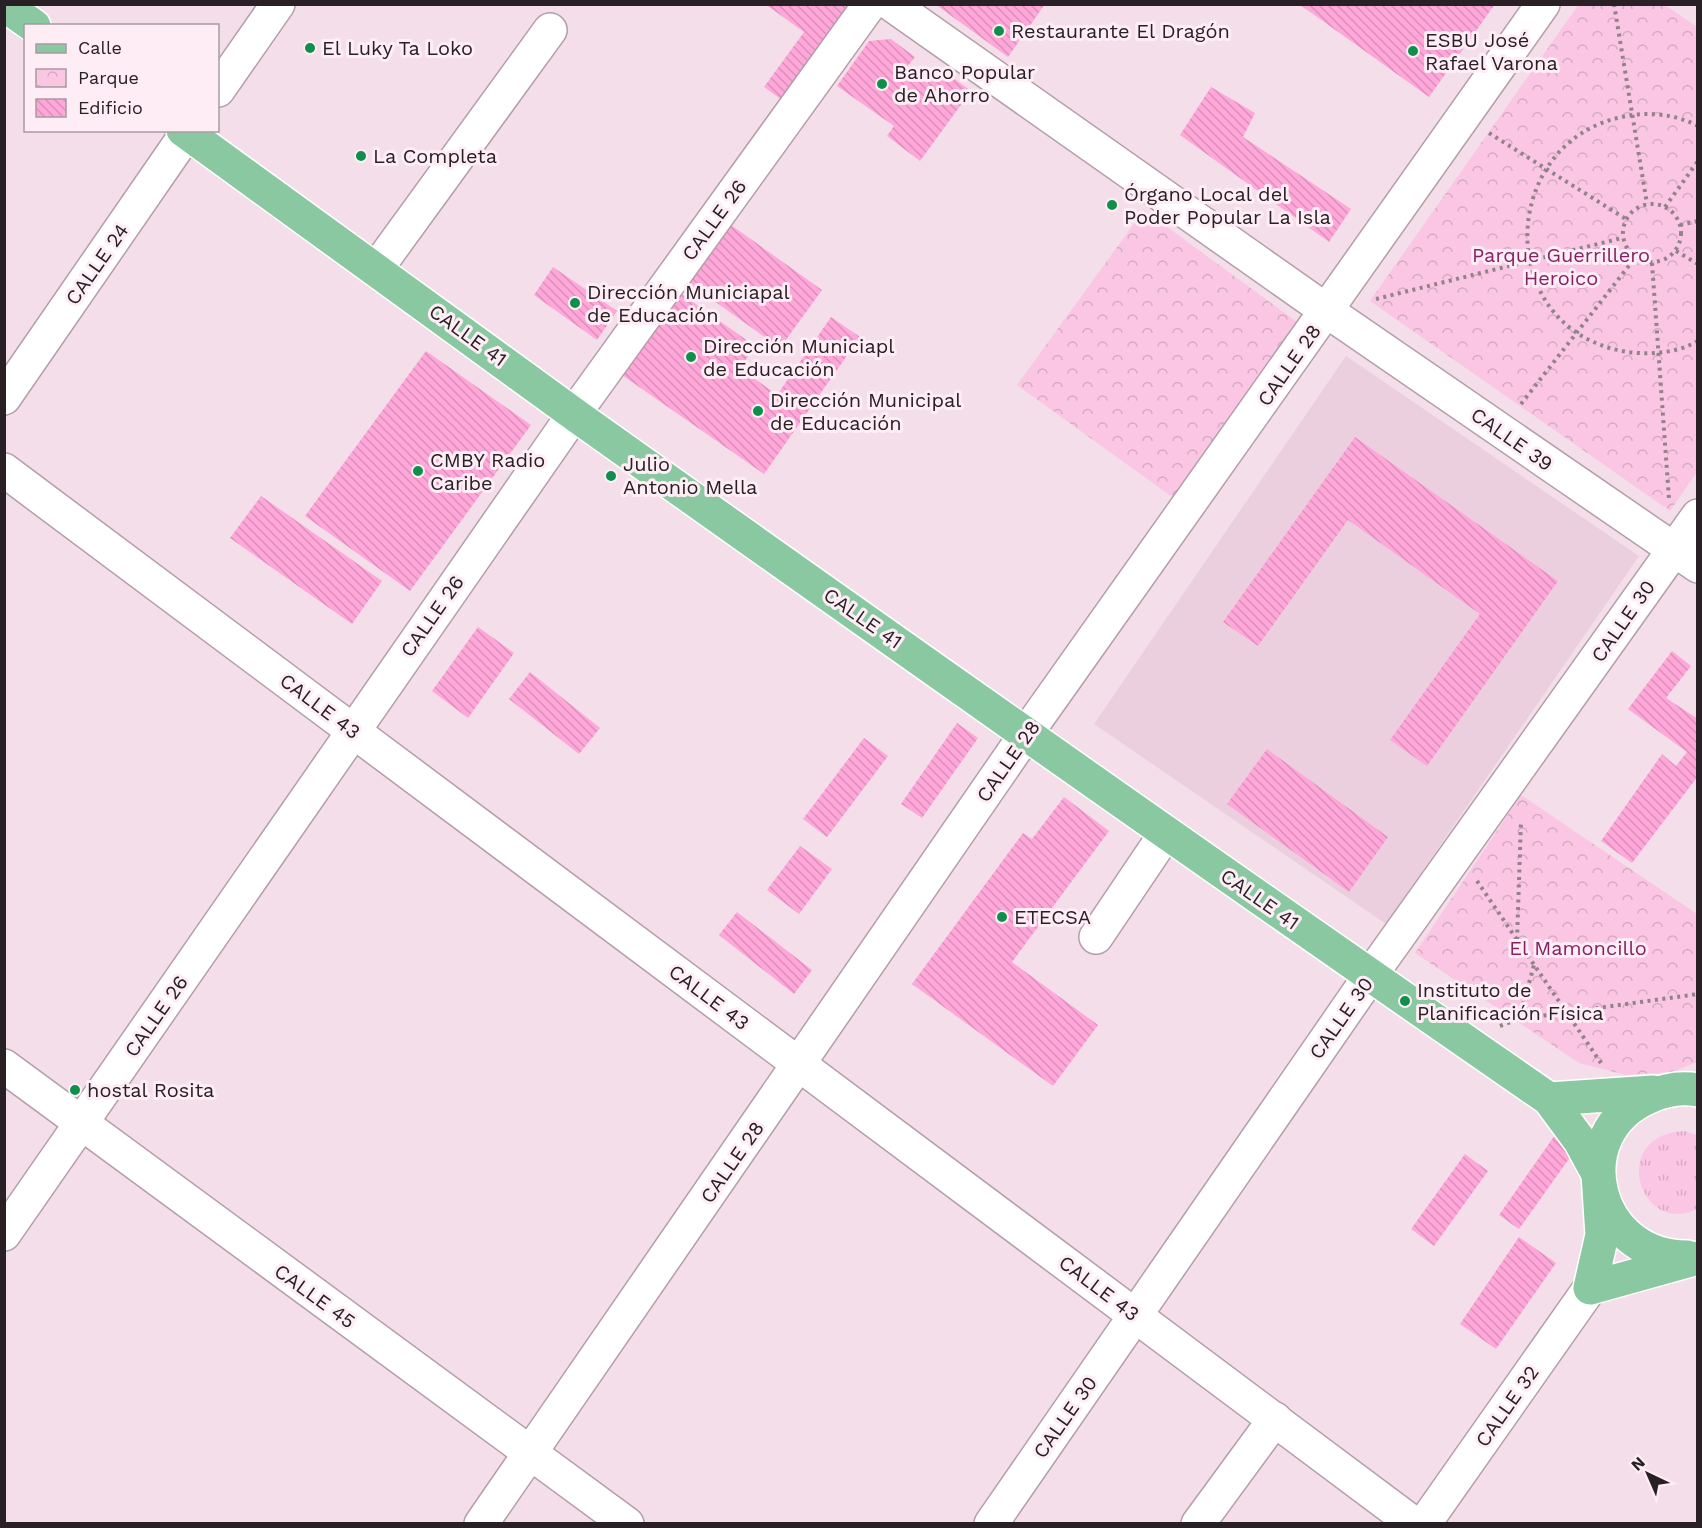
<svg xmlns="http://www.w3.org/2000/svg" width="1702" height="1528" viewBox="0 0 1702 1528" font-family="'Work Sans',sans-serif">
<defs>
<pattern id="grass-tufts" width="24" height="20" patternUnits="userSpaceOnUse" patternTransform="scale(1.5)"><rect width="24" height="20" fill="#fac6e3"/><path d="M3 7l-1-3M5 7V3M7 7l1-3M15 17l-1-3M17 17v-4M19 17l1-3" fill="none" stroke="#d6aac3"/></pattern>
<pattern id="park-crowns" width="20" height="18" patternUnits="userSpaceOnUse" patternTransform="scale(1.5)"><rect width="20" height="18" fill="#fac6e3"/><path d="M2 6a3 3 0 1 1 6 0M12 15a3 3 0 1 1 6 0" fill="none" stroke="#d6aac3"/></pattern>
<pattern id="building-back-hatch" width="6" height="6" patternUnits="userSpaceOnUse" patternTransform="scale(1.5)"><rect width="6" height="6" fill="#ffa7d9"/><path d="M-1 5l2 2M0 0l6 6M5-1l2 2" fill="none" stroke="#db8fba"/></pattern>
</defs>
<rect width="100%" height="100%" fill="#f4deea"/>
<polygon fill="#eccfde" points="1346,356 1639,556 1386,924 1094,724"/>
<path fill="url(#grass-tufts)" d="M1684,1131L1697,1135V1209C1639,1237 1608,1135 1684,1131Z"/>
<g fill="url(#park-crowns)">
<polygon points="1579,4 1665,5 1697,27 1697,472 1670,511 1370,301"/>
<polygon points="1144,210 1312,333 1179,502 1017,385"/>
<polygon points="1521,795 1697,914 1697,1062 1672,1072 1626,1075 1579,1063 1415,953"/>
</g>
<g fill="url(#building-back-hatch)">
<polygon points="765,4 842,4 848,8 782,100 764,87 804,32"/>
<polygon points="935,4 1045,4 1008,57"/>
<polygon points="1299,4 1495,4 1429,97"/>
<polygon points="891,39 915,57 906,68 927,83 938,67 971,91 920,161 887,136 894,126 837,86 869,41"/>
<polygon points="1211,87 1255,113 1243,137 1351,209 1329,242 1180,135"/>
<polygon points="731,225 822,290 780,348 689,283"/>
<polygon points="553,267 617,311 597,340 534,295"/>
<polygon points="680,293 755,346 740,368 777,395 831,317 860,337 764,474 622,375"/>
<polygon points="426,351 531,425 410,591 305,516"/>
<polygon points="1355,437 1558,581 1427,766 1390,740 1480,614 1348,520 1258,646 1223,622"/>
<polygon points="261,496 382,581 352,624 230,538"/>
<polygon points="478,627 514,653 468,718 432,691"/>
<polygon points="1672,651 1691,666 1666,698 1698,719 1698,776 1632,863 1601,841 1662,754 1676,766 1687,752 1628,709"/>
<polygon points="530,672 600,728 579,754 509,699"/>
<polygon points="957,723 978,738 922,818 901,804"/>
<polygon points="864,738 888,756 827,837 803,819"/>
<polygon points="1267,749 1388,837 1349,892 1227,804"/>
<polygon points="1064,797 1109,831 1012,962 1098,1025 1053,1086 912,984 1023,833 1032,839"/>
<polygon points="800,846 832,869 799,914 767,890"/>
<polygon points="737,912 812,970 794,994 719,935"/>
<polygon points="1555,1135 1576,1149 1519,1229 1499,1215"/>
<polygon points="1465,1154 1488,1171 1434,1246 1411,1229"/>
<polygon points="1519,1237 1556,1263 1496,1349 1460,1324"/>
</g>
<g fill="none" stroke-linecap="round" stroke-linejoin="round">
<defs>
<g id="minor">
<polyline points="891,4 1327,311 1698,566"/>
<polyline points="218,90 278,4"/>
<polyline points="377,268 550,30"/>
<polyline points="4,398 189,130"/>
<polyline points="4,470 1414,1524"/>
<polyline points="1096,937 1166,833"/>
<polyline points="4,1066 627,1524"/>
<polyline points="4,1234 574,414 870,4"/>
<polyline points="481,1524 1026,734 1543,4"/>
<polyline points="991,1524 1370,976 1698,516"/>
<polyline points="1198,1524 1275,1419"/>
<polyline points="1424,1524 1590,1288"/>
</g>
<g id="major">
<polyline points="4,5 34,26"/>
<path d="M183,130C315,225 446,322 578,417C900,646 1223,874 1549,1099L1580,1141L1598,1174L1602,1235L1590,1288L1698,1258"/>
<polyline points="1549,1099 1653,1092"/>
<path d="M1687,1257C1593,1257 1565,1133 1649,1097C1664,1090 1681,1087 1698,1090"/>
</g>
</defs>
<use href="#minor" stroke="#b39ea9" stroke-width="36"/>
<use href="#major" stroke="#fff" stroke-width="36"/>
<g stroke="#92838b" stroke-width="4" stroke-dasharray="3 4.5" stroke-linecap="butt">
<polyline points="1614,4 1647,204"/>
<path d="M1698,126C1675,114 1647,111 1622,117C1502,142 1493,317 1613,349C1639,356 1674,355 1698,341"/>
<polyline points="1489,133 1626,219"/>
<circle cx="1652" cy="233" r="29"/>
<polyline points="1665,207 1698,161"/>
<polyline points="1680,225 1698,221"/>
<polyline points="1676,251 1698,264"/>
<polyline points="1652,263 1669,499"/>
<polyline points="1376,299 1622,238"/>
<polyline points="1521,404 1635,258"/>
<polyline points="1477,881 1601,1063"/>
<polyline points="1517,940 1521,821"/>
<polyline points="1519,1019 1534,965"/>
<polyline points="1500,1026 1519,1019 1698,994"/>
</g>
<use href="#minor" stroke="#fff" stroke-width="33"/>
<use href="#major" stroke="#8ac8a1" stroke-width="33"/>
</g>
<g fill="#108f4c" stroke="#ffedf6" stroke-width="2">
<circle cx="999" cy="31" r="6"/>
<circle cx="310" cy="48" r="6"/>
<circle cx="1413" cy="51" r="6"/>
<circle cx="882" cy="84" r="6"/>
<circle cx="361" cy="156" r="6"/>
<circle cx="1112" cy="205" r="6"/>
<circle cx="575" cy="303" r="6"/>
<circle cx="691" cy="357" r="6"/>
<circle cx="758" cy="411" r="6"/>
<circle cx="418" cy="471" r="6"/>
<circle cx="611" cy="476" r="6"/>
<circle cx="1002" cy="917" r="6"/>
<circle cx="1405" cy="1001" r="6"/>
<circle cx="75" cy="1090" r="6"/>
</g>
<g text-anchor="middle" stroke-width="6" stroke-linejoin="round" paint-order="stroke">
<g font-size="20" fill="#282024" stroke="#ffedf6" text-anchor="start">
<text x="1011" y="38">Restaurante El Dragón</text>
<text x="1425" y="47">ESBU José<tspan x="1425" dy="23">Rafael Varona</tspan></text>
<text x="322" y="55">El Luky Ta Loko</text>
<text x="894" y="79">Banco Popular<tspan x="894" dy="23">de Ahorro</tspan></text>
<text x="373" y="163">La Completa</text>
<text x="1124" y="201">Órgano Local del<tspan x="1124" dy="23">Poder Popular La Isla</tspan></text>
<text x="587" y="299">Dirección Municiapal<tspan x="587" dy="23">de Educación</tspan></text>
<text x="703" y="353">Dirección Municiapl<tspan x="703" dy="23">de Educación</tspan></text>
<text x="770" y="407">Dirección Municipal<tspan x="770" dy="23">de Educación</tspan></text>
<text x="430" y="467">CMBY Radio<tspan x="430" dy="23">Caribe</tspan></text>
<text x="623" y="471">Julio<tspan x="623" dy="23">Antonio Mella</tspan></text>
<text x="1014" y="924">ETECSA</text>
<text x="1417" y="997">Instituto de<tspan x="1417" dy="23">Planificación Física</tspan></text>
<text x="87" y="1097">hostal Rosita</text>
</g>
<g font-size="20" fill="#282024" stroke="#ffedf6">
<text transform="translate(714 220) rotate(-54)" y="7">CALLE 26</text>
<text transform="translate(97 264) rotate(-55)" y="7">CALLE 24</text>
<text transform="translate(468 335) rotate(36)" y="7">CALLE 41</text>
<text transform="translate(1289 365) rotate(-55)" y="7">CALLE 28</text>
<text transform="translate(1512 439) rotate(35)" y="7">CALLE 39</text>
<text transform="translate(432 616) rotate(-55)" y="7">CALLE 26</text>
<text transform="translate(863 618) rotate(35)" y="7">CALLE 41</text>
<text transform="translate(1623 621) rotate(-55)" y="7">CALLE 30</text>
<text transform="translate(320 706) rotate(37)" y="7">CALLE 43</text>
<text transform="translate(1008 761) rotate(-55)" y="7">CALLE 28</text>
<text transform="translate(1260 899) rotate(35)" y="7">CALLE 41</text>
<text transform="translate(709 997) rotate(37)" y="7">CALLE 43</text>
<text transform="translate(156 1016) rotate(-55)" y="7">CALLE 26</text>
<text transform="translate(1341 1018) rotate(-55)" y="7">CALLE 30</text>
<text transform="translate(732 1162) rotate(-55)" y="7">CALLE 28</text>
<text transform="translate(1099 1288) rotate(37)" y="7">CALLE 43</text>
<text transform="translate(315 1296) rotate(36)" y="7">CALLE 45</text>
<text transform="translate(1507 1406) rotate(-55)" y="7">CALLE 32</text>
<text transform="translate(1065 1417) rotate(-55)" y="7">CALLE 30</text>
</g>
<g font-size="20" fill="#852263" stroke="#ffedf6">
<text x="1561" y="262">Parque Guerrillero<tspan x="1561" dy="23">Heroico</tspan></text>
<text x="1578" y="955">El Mamoncillo</text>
</g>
</g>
<rect width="1702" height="1528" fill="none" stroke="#282024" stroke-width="12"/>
<rect x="24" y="24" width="195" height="108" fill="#ffedf6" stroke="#a99ba2" stroke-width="1.5"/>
<rect x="36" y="44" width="30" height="9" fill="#8ac8a1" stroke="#a99ba2" stroke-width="1.5"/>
<text x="78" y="54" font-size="18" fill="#282024">Calle</text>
<rect x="36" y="69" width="30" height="18" fill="url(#park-crowns)" stroke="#a99ba2" stroke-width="1.5"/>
<text x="78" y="84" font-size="18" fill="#282024">Parque</text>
<rect x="36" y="99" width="30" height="18" fill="url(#building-back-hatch)" stroke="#a99ba2" stroke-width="1.5"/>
<text x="78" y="114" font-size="18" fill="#282024">Edificio</text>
<g transform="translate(1648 1474) rotate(316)" stroke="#ffedf6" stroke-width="4.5" paint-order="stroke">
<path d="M0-4.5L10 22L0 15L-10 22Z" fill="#282024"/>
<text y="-9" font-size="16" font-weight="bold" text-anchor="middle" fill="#282024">N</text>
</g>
</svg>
